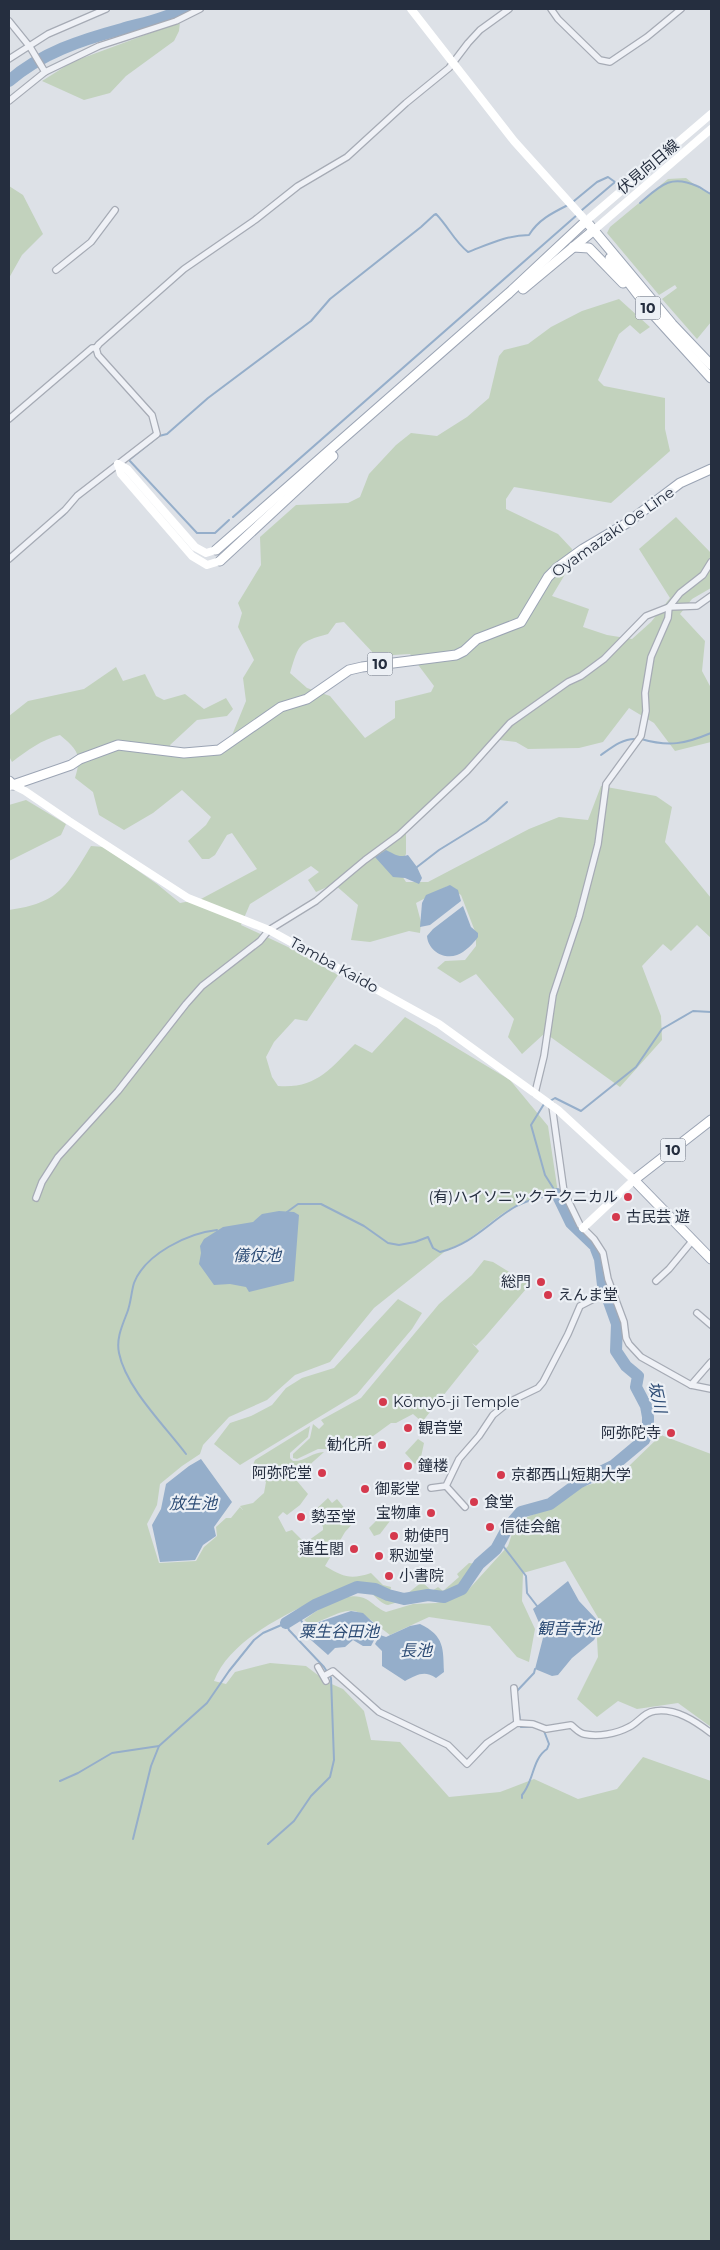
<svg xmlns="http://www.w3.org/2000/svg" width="720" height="2250" viewBox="0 0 720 2250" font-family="Montserrat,'Noto Sans JP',sans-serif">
<rect width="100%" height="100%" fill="#dde1e7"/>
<g fill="#c2d2bd" fill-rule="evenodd">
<polygon points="180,22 179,31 174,41 126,76 110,93 84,100 42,81 72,62"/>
<polygon points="686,178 700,189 711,193 711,322 697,339 662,299 677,288 675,285 659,295 607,233 610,227 668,179"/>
<polygon points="9,186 23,195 43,234 22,255 9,278"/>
<path d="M619,299L650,327L640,334L630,325L619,334L598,380L604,386L665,398V429L670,451L611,503L514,487L506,499V509L558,534L572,549L567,571L552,596L589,609L583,627L607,635L632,639L651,622L670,598L639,549L676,517L711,553V588L692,599L680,614L705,641L702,671L711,688V742L675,751L654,723L629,708L603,742L579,748L528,749L516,742L491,739L445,790L406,824V854L397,868L406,882H428L529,829L559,817L588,820L601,786L656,796L672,807L665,842L711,898V938L697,925L671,951L663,944L642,966L661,1016L662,1040L620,1087L545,1033L522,1054L508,1037L514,1019L476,974L460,983L437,968L445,961L465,960L476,946V934L461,895L448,886L416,903L421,922L420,933L409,931L370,942L351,940L358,905L334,884L316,892L308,880L319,872L311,866L250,904L241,925L290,948L338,975L307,1021L295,1019L274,1042L266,1057L272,1077L278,1086C316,1089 330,1069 355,1044L372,1053L405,1017L510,1080L548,1126L558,1193C543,1196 527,1199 513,1207C490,1220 474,1240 448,1249L374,1308L330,1362L295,1375L267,1400L229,1417L203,1445L200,1454L182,1466L160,1484L157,1505L147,1524L159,1563L196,1561L204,1547L217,1536L216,1527L226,1518H231L240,1507L243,1510L240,1506L253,1503L264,1493L266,1482L252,1467L255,1460L310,1426L308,1437L290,1453V1458L293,1461C304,1462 313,1452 324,1452L305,1469L297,1481L308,1494L300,1505L287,1515L283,1512L278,1517L286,1532L292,1530L305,1543L323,1530V1527L313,1512L328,1498L332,1503L337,1499L355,1521L345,1532L325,1566C344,1577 350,1580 371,1573L383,1585L391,1587L390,1593L403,1597L422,1582L432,1591L438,1587L443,1591L459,1577L457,1574L469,1563L476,1564L465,1582L451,1591L436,1597L412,1598L388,1605C382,1604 377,1598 372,1594C353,1582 336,1593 319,1602L316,1600C280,1617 229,1642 214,1681L226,1684L235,1672L270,1663L306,1666L327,1682L343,1689L364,1711L371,1740L400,1742L449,1797L500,1792L534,1779L578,1799L617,1789L643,1757L711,1781V2241H9V910C59,903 66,887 91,846L104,847L157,884L180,903L201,899L257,869L232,833L227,835L215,855L209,859H202L188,841L206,825L211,817L182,790L153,813L124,830L99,815L93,792L75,778C82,755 78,750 60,735C41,740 28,750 12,762L9,756V716L28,701L84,689L116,667L123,681L145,674L156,696L164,700L185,694L204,709L226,698L233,709L227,716L197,720L170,745L174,755L212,756L226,750L246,701L243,678L254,660L238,627L242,613L238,603L261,565L260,537L296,505L348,503L360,497L369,474L396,445L411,433L437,436L467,417L489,398L499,356L504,350L528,344L551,327L582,311ZM344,622L376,656L410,654L434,686L431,692L395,701V718L365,738L330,696L307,688L290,673C299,644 298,642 328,634L336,623Z"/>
<polygon points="26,800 66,824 61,835 9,861 9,805"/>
<polygon points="484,1260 493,1262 519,1278 516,1283 519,1286 526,1279 532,1282 484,1338 476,1346 472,1343 479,1351 422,1422 413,1414 396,1423 391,1423 354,1450 340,1446 332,1449 318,1449 297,1459 293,1458 293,1454 310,1438 313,1424 319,1429 324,1424 321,1420 361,1398 439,1304 472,1275"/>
<polygon points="398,1299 422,1313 412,1329 357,1394 240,1465 214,1444 230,1423 251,1416 272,1405 286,1388 302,1378 334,1368"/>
<path d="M661,1435L711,1454V1727L678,1703L637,1709L618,1701L597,1717L577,1699L598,1657L597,1639L600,1621L565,1561L523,1573L522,1601L535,1629L529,1662L517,1657L490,1626L429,1617L390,1635C351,1604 357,1605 311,1625L304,1620C319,1609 346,1589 366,1599C373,1603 378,1609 386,1612L413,1604L436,1603L452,1599L469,1589L508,1546L514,1528L522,1519L553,1507L579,1488L608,1479L629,1466Z"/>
<polygon points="418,1439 424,1443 421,1457 415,1464 405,1453"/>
<polygon points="390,1510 393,1514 393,1517 380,1534 374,1536 369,1528 386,1511"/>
</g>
<g fill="#95aeca">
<path d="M386,850C395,854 398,858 408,855L417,867L422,878L419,884L405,878L393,877L375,857Z"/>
<polygon points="450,885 458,890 461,901 430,925 420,927 422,903 426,895"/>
<path d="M463,906L471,927L478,933V937C473,944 465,952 457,955C443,960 428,950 427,936L433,929Z"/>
<polygon points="279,1211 294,1212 299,1215 294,1281 249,1292 246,1287 230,1284 214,1285 199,1264 201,1253 200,1246 204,1239 223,1227 253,1222 262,1214"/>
<polygon points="201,1459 232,1502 214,1527 216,1536 203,1545 195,1560 160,1562 152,1525 161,1509 166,1484 189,1466"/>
<polygon points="568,1581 579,1601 596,1619 597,1634 594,1640 572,1658 558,1675 552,1676 535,1669 544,1634 533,1609"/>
<polygon points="351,1611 363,1613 380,1629 371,1646 363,1646 353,1640 345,1647 335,1648 328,1655 303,1633 313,1624"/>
<path d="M420,1624C445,1636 443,1649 444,1672L436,1678C424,1670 417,1675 405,1681L382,1666V1651L375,1644L380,1635L386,1637L410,1626Z"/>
</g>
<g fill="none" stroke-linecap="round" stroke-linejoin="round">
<g stroke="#95aeca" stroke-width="2">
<polyline points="574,201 597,182 608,177 615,182 582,210"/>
<path d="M640,203C660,186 670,174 697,186C702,188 706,192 711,194"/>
<polyline points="233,517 577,215"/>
<polyline points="59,519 65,514"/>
<path d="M229,520L215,533H197L129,460L159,436L167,434L208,398L311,321L330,299L421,227L434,215L436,214C448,226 454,241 468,252C489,244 507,235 529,235C538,220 552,213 568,205"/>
<path d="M641,739C669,747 685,744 711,733"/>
<path d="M601,755C611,748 623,738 636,739"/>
<polyline points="417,867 439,850 486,821 507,802"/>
<polyline points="550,1101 555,1098 581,1111 636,1067 662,1029 693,1011 711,1012"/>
<path d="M287,1212L298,1204H321L364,1226L388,1243L399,1245L415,1242L428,1237L433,1248L440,1252C472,1244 487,1224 513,1208C526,1200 543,1197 557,1194L545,1175L531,1125L544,1104"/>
<path d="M186,1454C165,1426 126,1388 119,1353C116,1339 122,1326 127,1313C131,1303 131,1293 134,1283C145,1254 188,1233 217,1230"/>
<polyline points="500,1542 526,1576 527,1593 537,1606"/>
<polyline points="298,1615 306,1629"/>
<polyline points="516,1692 534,1673 535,1669"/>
<polyline points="518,1706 521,1727 533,1727"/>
<polyline points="60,1781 78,1773 112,1753 159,1746"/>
<path d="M522,1798V1795C534,1781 532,1759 547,1749L549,1744L544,1731"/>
<polyline points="133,1839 151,1766 159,1746 207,1703 229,1671 254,1640 263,1633 286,1623 289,1630 324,1667 331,1678 334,1760 330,1777 311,1796 294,1821 268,1844"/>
</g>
<g stroke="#95aeca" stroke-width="12">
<path d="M9,81C41,53 81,40 122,29C143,23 164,19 184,9"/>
<polyline points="286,1623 315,1605 357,1587 375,1589 388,1595 404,1599 428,1595 444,1597 462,1589 479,1564 496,1549 508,1527 521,1512 550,1504 580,1482 613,1466 644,1440 648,1431 648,1417 646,1406 636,1387 638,1376 626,1366 616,1351 617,1324 603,1285 600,1259 595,1246 571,1223 557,1194"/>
</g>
<defs>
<g id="street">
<polyline points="551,9 558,19 600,60 610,62 647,37 681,9"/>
<polyline points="9,21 30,47 45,72 9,101"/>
<polyline points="9,59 48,34 106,9"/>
<polyline points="45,72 99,46 176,21 200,9"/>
<polyline points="56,270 91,242 115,210"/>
<polyline points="9,419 92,348 96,348"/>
<polyline points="9,559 65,510 77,496 157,434 152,415 98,355 96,348 99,344 184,269 255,220 298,186 347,157 406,103 449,68 468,43 480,30 509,9"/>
<polyline points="535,1093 544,1056 553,995 579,917 598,844 606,784 641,736 646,711 645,693 651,657 668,618 669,607 680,593 703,575 711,562"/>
<polyline points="552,1106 564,1192 580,1225 594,1239 603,1253 608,1279 624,1322 626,1338 629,1344 641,1357 691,1385 711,1389"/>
<polyline points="36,1198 42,1182 58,1157 118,1091 186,1004 202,986 260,941 269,930 316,901 365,860 399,835 467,771 510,723 568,682 581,676 604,659 646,616 669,607 697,606 711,596"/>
<polyline points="656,1281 669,1269 693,1240"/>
<polyline points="697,1313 711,1325"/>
<polyline points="691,1385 711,1362"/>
<polyline points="446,1486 465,1507"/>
<polyline points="431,1488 446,1486 459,1459 479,1436 493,1415 509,1402 538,1388 543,1382 568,1334 580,1306 613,1289"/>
<polyline points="318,1667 326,1681"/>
<path d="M324,1676L333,1671L379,1712L448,1745L467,1764L487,1743L517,1723L533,1724L546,1729L571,1725C575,1728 579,1733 584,1734C598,1737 616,1734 629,1727C638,1723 644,1712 655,1711C676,1708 695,1721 711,1733"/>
<polyline points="514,1688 517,1723"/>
</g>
<g id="primary">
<polyline points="573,247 589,248 623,283"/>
<polyline points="610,258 652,313 711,378"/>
<polyline points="523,289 594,230"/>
<polyline points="216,550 509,293 586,221 672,324 711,365"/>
<polyline points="220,561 333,456"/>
<polyline points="9,781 13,785 71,765 80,759 118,745 184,753 219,750 281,707 307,699 349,670 362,667 456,655 464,651 477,639 521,622 548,577 557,568 583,549 627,523 680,483 711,469"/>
<polyline points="711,1120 634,1180 711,1259"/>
</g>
</defs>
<use href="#street" stroke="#a6abb5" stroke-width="8"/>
<use href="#primary" stroke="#9ba4b4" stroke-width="11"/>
<use href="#street" stroke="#eff1f6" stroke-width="5.5"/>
<g stroke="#fff" stroke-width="8">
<polyline points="411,9 514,141 586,221 711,114"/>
<polyline points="594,230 711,129"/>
<polyline points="118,464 121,474 192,556 207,565 220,561"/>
<polyline points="118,464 127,469 195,547 206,553 216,550"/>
<polyline points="10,786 13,785 25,791 69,821 188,898 269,930 439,1024 558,1110 634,1180 583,1228"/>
</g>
<use href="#primary" stroke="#fff" stroke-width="9"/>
</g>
<g fill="#d5394d" stroke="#ecf0f5" stroke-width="2">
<circle cx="628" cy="1197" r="5"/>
<circle cx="616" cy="1217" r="5"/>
<circle cx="541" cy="1282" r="5"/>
<circle cx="548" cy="1295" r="5"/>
<circle cx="383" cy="1402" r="5"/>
<circle cx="408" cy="1428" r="5"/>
<circle cx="671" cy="1433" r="5"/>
<circle cx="382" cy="1445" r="5"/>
<circle cx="408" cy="1466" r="5"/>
<circle cx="322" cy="1473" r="5"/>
<circle cx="501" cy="1475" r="5"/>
<circle cx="365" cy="1489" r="5"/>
<circle cx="474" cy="1502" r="5"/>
<circle cx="431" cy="1513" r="5"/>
<circle cx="301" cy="1517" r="5"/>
<circle cx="490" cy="1527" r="5"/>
<circle cx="394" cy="1536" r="5"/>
<circle cx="354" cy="1549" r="5"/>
<circle cx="379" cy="1556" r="5"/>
<circle cx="389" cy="1576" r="5"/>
</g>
<g text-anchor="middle" stroke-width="4.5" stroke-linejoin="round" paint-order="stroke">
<g fill="#ecf0f5" stroke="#616876" stroke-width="1">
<rect x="635.5" y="296.5" width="25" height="23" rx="4"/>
<rect x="367.5" y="652.5" width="25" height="23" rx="4"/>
<rect x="660.5" y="1138.5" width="25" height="23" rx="4"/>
</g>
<g font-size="14" font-weight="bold" fill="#252e3f">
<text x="648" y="313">10</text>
<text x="380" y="669">10</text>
<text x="673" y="1155">10</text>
</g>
<g font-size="15" fill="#252e3f" stroke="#ecf0f5">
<text transform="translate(648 167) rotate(-40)" y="5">伏見向日線</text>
<text transform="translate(613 532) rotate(-35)" y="5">Oyamazaki Oe Line</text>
<text transform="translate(334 965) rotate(29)" y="5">Tamba Kaido</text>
</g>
<g font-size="15" fill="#252e3f" stroke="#ecf0f5" text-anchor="start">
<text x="618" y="1202" text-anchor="end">(有)ハイソニックテクニカル</text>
<text x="626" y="1222">古民芸 遊</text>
<text x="531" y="1287" text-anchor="end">総門</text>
<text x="558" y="1300">えんま堂</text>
<text x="393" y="1407">Kōmyō-ji Temple</text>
<text x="418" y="1433">観音堂</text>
<text x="661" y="1438" text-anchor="end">阿弥陀寺</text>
<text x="372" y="1450" text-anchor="end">勧化所</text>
<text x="418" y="1471">鐘楼</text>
<text x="312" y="1478" text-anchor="end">阿弥陀堂</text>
<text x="511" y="1480">京都西山短期大学</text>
<text x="375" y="1494">御影堂</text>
<text x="484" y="1507">食堂</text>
<text x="421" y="1518" text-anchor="end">宝物庫</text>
<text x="311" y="1522">勢至堂</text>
<text x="500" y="1532">信徒会館</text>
<text x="404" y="1541">勅使門</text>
<text x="344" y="1554" text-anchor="end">蓮生閣</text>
<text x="389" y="1561">釈迦堂</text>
<text x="399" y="1581">小書院</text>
</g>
<g font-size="16" font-style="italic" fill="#2d4c75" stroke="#ecf0f5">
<text x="257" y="1261">儀仗池</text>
<text transform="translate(658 1397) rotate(78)" y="6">坂川</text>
<text x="193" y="1509">放生池</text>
<text x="569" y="1634">観音寺池</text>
<text x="339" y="1637">粟生谷田池</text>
<text x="416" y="1656">長池</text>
</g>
</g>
<rect width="720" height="2250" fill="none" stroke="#252e3f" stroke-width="20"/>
</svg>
